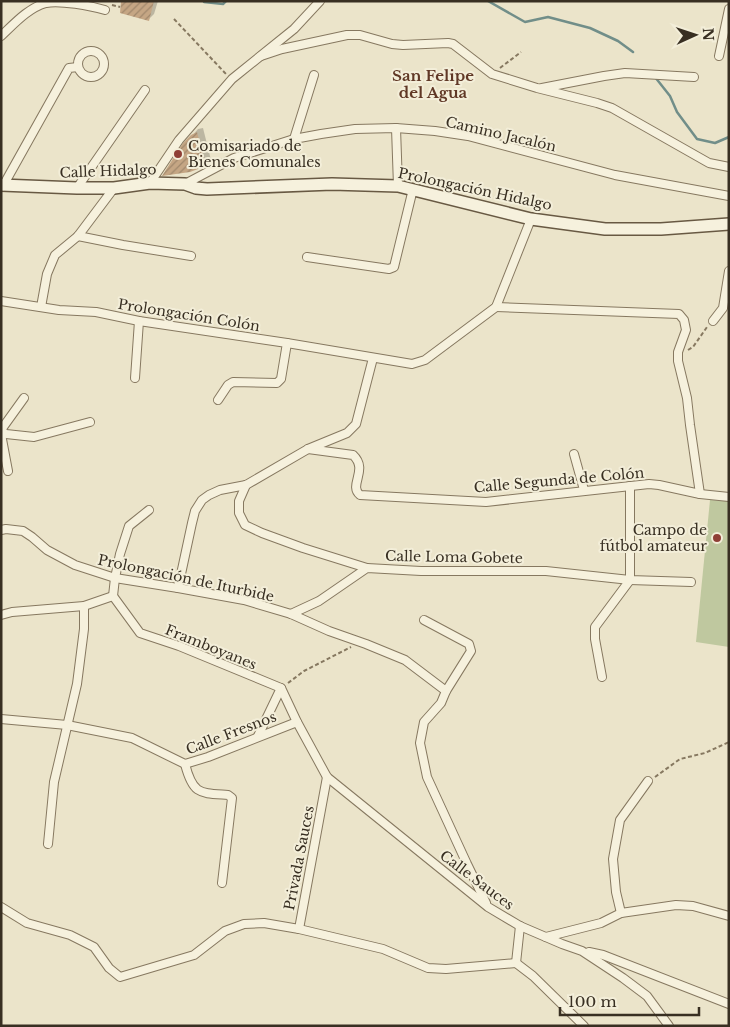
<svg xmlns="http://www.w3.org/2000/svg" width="730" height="1027" viewBox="0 0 730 1027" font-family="'Libre Baskerville',serif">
<defs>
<pattern id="building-hatch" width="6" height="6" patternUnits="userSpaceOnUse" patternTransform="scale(1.25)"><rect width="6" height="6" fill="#c5a684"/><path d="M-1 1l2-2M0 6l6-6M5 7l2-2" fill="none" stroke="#a1886c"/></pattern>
</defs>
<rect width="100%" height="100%" fill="#ebe4ca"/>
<polygon fill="#bfc89f" points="710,500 729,501 729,647 696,642"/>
<g fill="#0003">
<polygon points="123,1 158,1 154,14 148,20"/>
<polygon points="203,128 211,160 205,165 192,136 198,129"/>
</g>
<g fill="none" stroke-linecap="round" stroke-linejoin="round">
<g stroke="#718e89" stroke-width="2.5">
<polyline points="204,1 204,2 223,4 226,1"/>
<polyline points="488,1 525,22 548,17 590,28 618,41 633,52"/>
<polyline points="655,77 670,96 677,112 697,139 715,143 729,137"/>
</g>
</g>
<g fill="url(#building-hatch)">
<polygon points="121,1 154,1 149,21 120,13"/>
<polygon points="197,132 206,166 190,172 162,176 183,143 191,135"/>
</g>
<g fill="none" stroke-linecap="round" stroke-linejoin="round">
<defs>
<g id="street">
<path d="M1,36C14,24 28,8 46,3C60,0 91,6 105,10"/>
<circle cx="91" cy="64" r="13"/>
<polyline points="261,56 282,49 347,35 360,35 392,44 403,45 448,43 453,44 492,74 537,88 597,103 612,108 709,163 729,167"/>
<polyline points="719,56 729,9"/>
<polyline points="542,88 604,76 625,73 694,77"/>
<polyline points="396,128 398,186"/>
<polyline points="294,139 314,75"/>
<polyline points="150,183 179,140 232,79 294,29 320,1"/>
<polyline points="185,184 234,158 294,139 321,134 355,129 396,128 435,131 468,136 615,175 729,196"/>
<polyline points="3,186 69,68 78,67"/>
<polyline points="77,188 145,90"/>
<polyline points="78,236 123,245 191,256"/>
<polyline points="307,257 389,269 394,267 413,189"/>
<polyline points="1,301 59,310 96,312 139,321 287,343 412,364 425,360 496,307 531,219"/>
<polyline points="41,307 47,274 55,255 78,236 114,188"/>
<polyline points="496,307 679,314 684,320 686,330 678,352 678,361 687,398 690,425 700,494"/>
<polyline points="713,321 723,308 729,271"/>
<polyline points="135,378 139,321"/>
<polyline points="218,400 228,385 233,382 277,383 281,379 287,343"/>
<polyline points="1,430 24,398"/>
<polyline points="1,431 6,434 34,437 90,422"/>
<polyline points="1,434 8,471"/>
<path d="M308,449L353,455C369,470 348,485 360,495L486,502L649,484L659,485L700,494L729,497"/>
<polyline points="574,454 584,490"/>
<polyline points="246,485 239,501 239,513 245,525 262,533 303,548 367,568"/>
<polyline points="1,530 6,529 23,531 32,537 47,550 75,565 115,578 178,588 244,600 291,614 329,631 366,644 405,660 446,691"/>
<polyline points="630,580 630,486"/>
<polyline points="178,588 192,523 195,511 202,500 209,495 220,490 246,485 308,449 347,433 356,424 373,358"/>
<polyline points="113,596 140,633 179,646 281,688 297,722 327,777 488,907 520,926 562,944 582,951 623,978 647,996 669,1026"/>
<polyline points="113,596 115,578 120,554 129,526 149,510"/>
<polyline points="291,614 319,601 367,568 421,571 546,571 630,580 691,582"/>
<polyline points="1,615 12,612 84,606 113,596"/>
<polyline points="424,620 469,644 471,651 446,691 441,703 424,722 420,743 427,777 467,864 486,903"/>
<polyline points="602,677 595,639 595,627 630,580"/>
<polyline points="1,719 67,725 132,738 185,764 208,757 297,722"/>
<polyline points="258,736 281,688"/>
<path d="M185,764C193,795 200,793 228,795L232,798L222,883"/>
<polyline points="327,777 299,929 383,949 428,968 446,969 516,963"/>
<polyline points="48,844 54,782 77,684 84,629 84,606"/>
<polyline points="1,907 27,923 70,935 94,947 109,968 120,977 194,955 225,931 244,924 264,923 299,929"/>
<polyline points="621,913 616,892 613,859 620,820 648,781"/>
<polyline points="546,937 601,923 621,913 676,905 693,906 729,916"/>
<polyline points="589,952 603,955 729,1004"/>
<polyline points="516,963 533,976 584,1026"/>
<polyline points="516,963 520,926"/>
</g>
<polyline id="secondary" points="1,185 77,188 114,188 150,183 185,184 196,188 207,189 332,184 398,186 531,219 605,229 661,229 729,224"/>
</defs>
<use href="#street" stroke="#867860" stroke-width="10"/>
<use href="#secondary" stroke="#685943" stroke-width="14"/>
<g stroke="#867860" stroke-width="2" stroke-dasharray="4 2.5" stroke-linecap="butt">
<polyline points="112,5 120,7"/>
<polyline points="174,19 226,74"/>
<polyline points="500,68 521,52"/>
<polyline points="688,350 693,347 707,327"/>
<polyline points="288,683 304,671 351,647"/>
<polyline points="655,777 680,759 705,753 729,742"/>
</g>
<use href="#street" stroke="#f6f1dd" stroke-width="8"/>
<use href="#secondary" stroke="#f6f1dd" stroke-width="11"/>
</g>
<g fill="#8f3f36" stroke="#f3eed9" stroke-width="2">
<circle cx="178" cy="154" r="5"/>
<circle cx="717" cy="538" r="5"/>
</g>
<g text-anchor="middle" stroke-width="4" stroke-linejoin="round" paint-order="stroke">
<g font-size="14" fill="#382f22" stroke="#f3eed9">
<text transform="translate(501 134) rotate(13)" y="5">Camino Jacalón</text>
<text transform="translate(108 171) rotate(-2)" y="5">Calle Hidalgo</text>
<text transform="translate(475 189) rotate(12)" y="5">Prolongación Hidalgo</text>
<text transform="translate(189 315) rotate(9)" y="5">Prolongación Colón</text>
<text transform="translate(559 480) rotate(-5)" y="5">Calle Segunda de Colón</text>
<text transform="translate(454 557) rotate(1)" y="5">Calle Loma Gobete</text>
<text transform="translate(186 578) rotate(12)" y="5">Prolongación de Iturbide</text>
<text transform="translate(211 647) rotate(22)" y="5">Framboyanes</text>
<text transform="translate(231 733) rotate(-21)" y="5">Calle Fresnos</text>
<text transform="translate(299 858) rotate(-79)" y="5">Privada Sauces</text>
<text transform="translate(477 880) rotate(37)" y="5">Calle Sauces</text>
</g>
<g font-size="14" fill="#382f22" stroke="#f3eed9" text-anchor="start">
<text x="188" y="151">Comisariado de<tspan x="188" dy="16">Bienes Comunales</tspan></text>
<text x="707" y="535" text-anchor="end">Campo de<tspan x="707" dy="16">fútbol amateur</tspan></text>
</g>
<g font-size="15" font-weight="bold" fill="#603826" stroke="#f3eed9">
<text x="433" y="81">San Felipe<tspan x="433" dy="17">del Agua</tspan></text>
</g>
</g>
<rect width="730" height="1027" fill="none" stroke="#382f22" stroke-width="5"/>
<g transform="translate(695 35) rotate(87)" stroke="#f3eed9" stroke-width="4" paint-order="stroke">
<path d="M0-4L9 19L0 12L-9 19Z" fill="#382f22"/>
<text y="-8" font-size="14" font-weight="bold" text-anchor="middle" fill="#382f22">N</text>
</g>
<path d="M560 1007v8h139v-8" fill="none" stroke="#382f22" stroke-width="2.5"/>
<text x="568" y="1007" font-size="15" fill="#382f22" stroke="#f3eed9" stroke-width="4" paint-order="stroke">100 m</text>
</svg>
